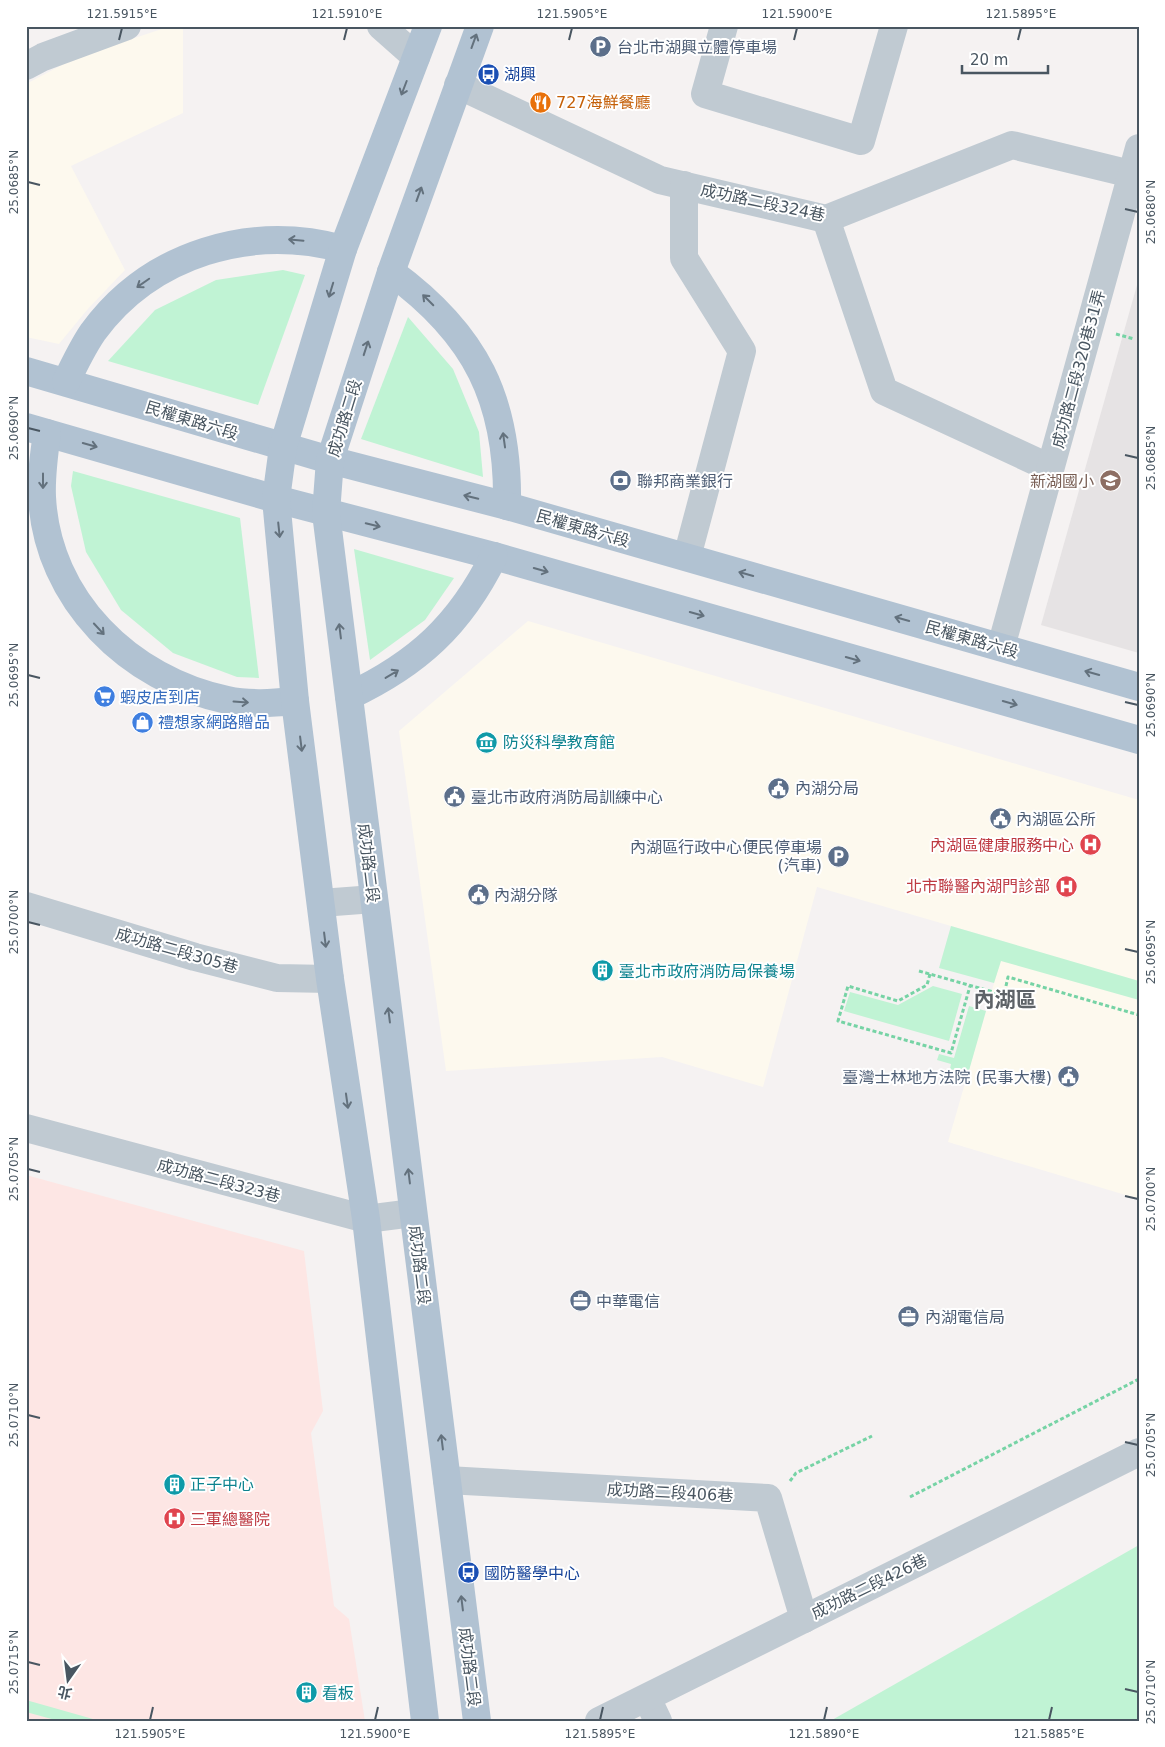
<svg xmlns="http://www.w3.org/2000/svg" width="1165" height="1747" viewBox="0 0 1165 1747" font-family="'DejaVu Sans','Noto Sans TC',sans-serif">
<rect width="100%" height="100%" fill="#f5f2f2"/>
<g fill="#fdf9ee">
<polygon points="171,26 183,26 183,113 71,166 125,270 87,310 59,344 26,337 26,84 77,57"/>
<polygon points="528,621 1139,800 1139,1199 948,1142 1006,942 817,887 763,1087 662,1057 446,1071 399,731"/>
</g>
<polygon fill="#e6e3e4" points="1139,278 1139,653 1041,625"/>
<polygon fill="#fde6e4" points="26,1175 304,1251 323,1411 311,1433 334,1606 349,1619 365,1721 26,1721"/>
<g fill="#c0f3d4">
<polygon points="283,270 305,275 258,405 108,361 155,310 216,280"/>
<polygon points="408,317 453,369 479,432 483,477 361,439"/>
<polygon points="73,471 240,518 259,678 237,677 173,653 121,610 86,552 71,486"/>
<polygon points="354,549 454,578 425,620 370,660"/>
<polygon points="951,926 1139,981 1139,1000 1001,961 994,983 939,968"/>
<polygon points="933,986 962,994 949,1041 844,1011 850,992 898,1005"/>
<polygon points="969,1006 986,1011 968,1074 950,1069 951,1064 937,1060 939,1054 954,1058"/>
<polygon points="1139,1545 1139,1721 832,1721 832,1720"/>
<polygon points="26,1700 100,1721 59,1721 26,1712"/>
</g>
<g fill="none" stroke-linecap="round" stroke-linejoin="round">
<g stroke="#76d3a5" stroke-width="3" stroke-dasharray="4 2.5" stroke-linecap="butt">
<polyline points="1116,334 1134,339"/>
<polyline points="919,971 1004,995 1008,977 1139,1015"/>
<polyline points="930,974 927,985 898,1001 848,986 838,1021 951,1053 970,986"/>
<polyline points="790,1481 796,1473 872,1436"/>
<polyline points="910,1497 1139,1379"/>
</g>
<g stroke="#c0cad2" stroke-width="28">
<polyline points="381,26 416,57"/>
<polyline points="724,26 705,94 861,141 894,26"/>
<polyline points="26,66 43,57 127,26"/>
<polyline points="458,85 660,180 826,219 1012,145 1131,174"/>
<polyline points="684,185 684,258 742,351 687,557"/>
<polyline points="826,219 884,391 1050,468"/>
<polyline points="1001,647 1139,148"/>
<polyline points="321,903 374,899"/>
<polyline points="26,906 195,957 277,978 330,979"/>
<polyline points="26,1128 366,1219 413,1213"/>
<polyline points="447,1480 768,1498 804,1619"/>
<polyline points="647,1698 658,1721"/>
<polyline points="599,1721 1139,1452"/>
</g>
<g stroke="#b1c2d2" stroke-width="28">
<path d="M391,272C476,334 509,400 507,506"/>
<polyline points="26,371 330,460 507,506 1139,687"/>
<path d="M66,382C74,365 82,348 93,332C151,253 251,224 343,249"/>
<polyline points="26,427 276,499 494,556 1139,740"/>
<path d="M47,433C44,454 41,475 42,497C47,600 130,680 227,700C249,705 273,703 295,701"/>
<path d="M349,696C417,664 460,625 494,556"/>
<polyline points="425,1721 366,1219 330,979 295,701 276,499 283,447 343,249 428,26"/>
<polyline points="477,1721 326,513 330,460 391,272 480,26"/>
</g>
</g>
<defs><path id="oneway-shaft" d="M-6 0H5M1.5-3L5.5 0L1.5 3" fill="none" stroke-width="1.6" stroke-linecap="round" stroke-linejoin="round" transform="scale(1.25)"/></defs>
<g stroke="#63717d">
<use href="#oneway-shaft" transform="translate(474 41) rotate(-70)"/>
<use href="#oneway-shaft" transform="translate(404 88) rotate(111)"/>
<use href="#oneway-shaft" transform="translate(419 194) rotate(-70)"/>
<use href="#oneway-shaft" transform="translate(296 240) rotate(-175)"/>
<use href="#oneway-shaft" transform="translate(143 283) rotate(145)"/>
<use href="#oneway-shaft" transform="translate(331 290) rotate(107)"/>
<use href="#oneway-shaft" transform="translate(428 300) rotate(-135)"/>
<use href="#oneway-shaft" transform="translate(366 348) rotate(-72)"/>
<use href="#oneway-shaft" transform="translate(504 440) rotate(-98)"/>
<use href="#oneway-shaft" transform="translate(90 445) rotate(16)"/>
<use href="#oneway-shaft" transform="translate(43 481) rotate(90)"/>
<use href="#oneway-shaft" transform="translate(471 497) rotate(-166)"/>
<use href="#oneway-shaft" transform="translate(373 525) rotate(14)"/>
<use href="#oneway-shaft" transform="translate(279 530) rotate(84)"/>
<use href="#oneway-shaft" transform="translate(541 570) rotate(16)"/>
<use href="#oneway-shaft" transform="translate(746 574) rotate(-164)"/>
<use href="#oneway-shaft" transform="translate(697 614) rotate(16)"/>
<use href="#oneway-shaft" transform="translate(902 619) rotate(-164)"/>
<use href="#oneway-shaft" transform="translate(99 629) rotate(47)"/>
<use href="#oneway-shaft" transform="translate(340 631) rotate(-97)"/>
<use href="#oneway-shaft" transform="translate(853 659) rotate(16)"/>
<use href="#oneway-shaft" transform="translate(1092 673) rotate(-164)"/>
<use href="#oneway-shaft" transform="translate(392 674) rotate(-31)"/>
<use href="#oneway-shaft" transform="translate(241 702) rotate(4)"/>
<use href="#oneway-shaft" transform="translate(1010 703) rotate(16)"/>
<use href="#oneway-shaft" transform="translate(301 744) rotate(83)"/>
<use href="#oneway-shaft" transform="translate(325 940) rotate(83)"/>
<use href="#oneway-shaft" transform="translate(389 1015) rotate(-97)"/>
<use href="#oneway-shaft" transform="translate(347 1101) rotate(82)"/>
<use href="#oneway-shaft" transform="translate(409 1176) rotate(-97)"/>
<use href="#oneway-shaft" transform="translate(442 1442) rotate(-97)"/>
<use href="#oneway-shaft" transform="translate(462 1603) rotate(-97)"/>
</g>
<path fill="none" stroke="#495661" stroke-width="2" d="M119,40L122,28M344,40L347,28M569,40L572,28M794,40L797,28M1018,40L1021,28M28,182L40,185M1125,209L1138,212M28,428L40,431M1125,455L1138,458M28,675L40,678M1125,702L1138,705M28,922L40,925M1125,949L1138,952M28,1169L40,1172M1125,1196L1138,1199M28,1415L40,1418M1125,1442L1138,1445M28,1662L40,1665M1125,1689L1138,1692M150,1720L153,1707M375,1720L378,1707M600,1720L603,1707M824,1720L827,1707M1049,1720L1052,1707"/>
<defs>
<symbol id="parking-disc" viewBox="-11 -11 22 22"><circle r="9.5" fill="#5c6f8a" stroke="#fff"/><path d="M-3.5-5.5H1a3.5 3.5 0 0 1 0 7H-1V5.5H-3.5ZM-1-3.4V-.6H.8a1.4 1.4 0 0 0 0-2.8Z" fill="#fff"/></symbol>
<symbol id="bus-disc" viewBox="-11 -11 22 22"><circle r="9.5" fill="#1a4fb4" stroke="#fff"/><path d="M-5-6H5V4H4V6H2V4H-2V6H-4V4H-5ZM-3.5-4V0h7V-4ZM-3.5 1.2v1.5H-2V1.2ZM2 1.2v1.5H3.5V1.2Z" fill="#fff"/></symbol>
<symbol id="restaurant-disc" viewBox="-11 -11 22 22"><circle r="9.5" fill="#e8710a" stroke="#fff"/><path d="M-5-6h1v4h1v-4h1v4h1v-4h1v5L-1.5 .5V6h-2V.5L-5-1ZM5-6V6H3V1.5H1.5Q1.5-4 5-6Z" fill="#fff"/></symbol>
<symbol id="bank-disc" viewBox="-11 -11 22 22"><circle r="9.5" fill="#5c6f8a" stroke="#fff"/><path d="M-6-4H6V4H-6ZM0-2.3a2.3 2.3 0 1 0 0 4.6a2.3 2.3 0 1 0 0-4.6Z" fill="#fff"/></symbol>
<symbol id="school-disc" viewBox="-11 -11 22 22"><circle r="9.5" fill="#8d6e63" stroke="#fff"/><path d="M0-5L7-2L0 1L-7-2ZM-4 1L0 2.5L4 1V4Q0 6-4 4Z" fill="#fff"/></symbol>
<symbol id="supermarket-disc" viewBox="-11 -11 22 22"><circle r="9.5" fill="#3f7fe0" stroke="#fff"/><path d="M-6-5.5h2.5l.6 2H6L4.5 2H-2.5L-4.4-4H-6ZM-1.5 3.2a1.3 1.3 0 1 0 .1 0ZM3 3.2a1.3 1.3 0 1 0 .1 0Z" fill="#fff"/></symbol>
<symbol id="shop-disc" viewBox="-11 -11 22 22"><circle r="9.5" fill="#3f7fe0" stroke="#fff"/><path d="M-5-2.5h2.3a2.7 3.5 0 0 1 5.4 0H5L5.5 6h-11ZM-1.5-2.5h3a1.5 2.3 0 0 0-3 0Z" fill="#fff"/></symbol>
<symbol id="museum-disc" viewBox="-11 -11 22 22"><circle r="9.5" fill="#0f9aa8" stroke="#fff"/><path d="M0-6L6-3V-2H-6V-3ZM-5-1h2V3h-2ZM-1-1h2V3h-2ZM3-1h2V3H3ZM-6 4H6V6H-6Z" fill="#fff"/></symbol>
<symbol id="civic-disc" viewBox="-11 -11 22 22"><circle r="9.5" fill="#5c6f8a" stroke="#fff"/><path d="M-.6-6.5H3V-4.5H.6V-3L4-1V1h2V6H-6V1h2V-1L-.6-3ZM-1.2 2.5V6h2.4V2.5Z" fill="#fff"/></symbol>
<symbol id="hospital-disc" viewBox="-11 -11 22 22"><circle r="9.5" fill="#e0444e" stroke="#fff"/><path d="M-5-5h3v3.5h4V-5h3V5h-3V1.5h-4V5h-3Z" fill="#fff"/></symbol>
<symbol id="building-disc" viewBox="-11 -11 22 22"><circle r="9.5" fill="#0f9aa8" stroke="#fff"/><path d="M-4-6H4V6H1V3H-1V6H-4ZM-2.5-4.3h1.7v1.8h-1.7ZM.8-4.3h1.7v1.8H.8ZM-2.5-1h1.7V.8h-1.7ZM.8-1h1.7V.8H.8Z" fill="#fff"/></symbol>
<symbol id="office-disc" viewBox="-11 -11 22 22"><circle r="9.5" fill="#5c6f8a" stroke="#fff"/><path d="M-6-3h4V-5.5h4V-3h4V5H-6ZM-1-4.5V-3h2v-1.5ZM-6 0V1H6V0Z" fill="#fff"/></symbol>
</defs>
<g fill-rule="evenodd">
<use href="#parking-disc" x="588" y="34" width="25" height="25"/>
<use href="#bus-disc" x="476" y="62" width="25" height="25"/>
<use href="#restaurant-disc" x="528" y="90" width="25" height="25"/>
<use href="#bank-disc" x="608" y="468" width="25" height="25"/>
<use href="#school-disc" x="1098" y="468" width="25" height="25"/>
<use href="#supermarket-disc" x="92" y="684" width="25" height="25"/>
<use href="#shop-disc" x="130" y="710" width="25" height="25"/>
<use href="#museum-disc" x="474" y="730" width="25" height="25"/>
<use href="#civic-disc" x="766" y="776" width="25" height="25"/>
<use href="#civic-disc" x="442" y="784" width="25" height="25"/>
<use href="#civic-disc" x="988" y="806" width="25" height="25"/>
<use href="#hospital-disc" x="1078" y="832" width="25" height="25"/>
<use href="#parking-disc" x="826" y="844" width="25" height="25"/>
<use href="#hospital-disc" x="1054" y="874" width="25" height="25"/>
<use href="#civic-disc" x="466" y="882" width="25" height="25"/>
<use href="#building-disc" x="590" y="958" width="25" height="25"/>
<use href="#civic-disc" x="1056" y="1064" width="25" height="25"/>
<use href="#office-disc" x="568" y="1288" width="25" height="25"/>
<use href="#office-disc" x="896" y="1304" width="25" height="25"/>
<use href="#building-disc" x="162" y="1472" width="25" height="25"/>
<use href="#hospital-disc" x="162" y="1506" width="25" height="25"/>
<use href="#bus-disc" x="456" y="1560" width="25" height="25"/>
<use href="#building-disc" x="294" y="1680" width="25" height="25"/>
</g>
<g text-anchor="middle" stroke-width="4" stroke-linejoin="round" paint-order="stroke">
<g font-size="16" fill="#4e5e75" stroke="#fff" text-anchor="start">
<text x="617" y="53">台北市湖興立體停車場</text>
<text x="637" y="487">聯邦商業銀行</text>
<text x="795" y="794">內湖分局</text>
<text x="471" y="803">臺北市政府消防局訓練中心</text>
<text x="1016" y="825">內湖區公所</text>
<text x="822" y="853" text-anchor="end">內湖區行政中心便民停車場<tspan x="822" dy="18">(汽車)</tspan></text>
<text x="494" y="901">內湖分隊</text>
<text x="1052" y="1083" text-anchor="end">臺灣士林地方法院 (民事大樓)</text>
<text x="596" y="1307">中華電信</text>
<text x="925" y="1323">內湖電信局</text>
</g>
<g font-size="16" fill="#164399" stroke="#fff" text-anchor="start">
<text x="504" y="80">湖興</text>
<text x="484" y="1579">國防醫學中心</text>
</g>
<g font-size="16" fill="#c56008" stroke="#fff" text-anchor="start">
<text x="556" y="108">727海鮮餐廳</text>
</g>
<g font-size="16" fill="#495661" stroke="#fff">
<text transform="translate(763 202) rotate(12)" y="6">成功路二段324巷</text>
<text transform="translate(1078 369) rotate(-75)" y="6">成功路二段320巷31弄</text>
<text transform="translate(344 418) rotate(-73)" y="6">成功路二段</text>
<text transform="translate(192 420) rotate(17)" y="6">民權東路六段</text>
<text transform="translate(583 528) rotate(16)" y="6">民權東路六段</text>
<text transform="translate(972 639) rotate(16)" y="6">民權東路六段</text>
<text transform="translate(369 863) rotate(83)" y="6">成功路二段</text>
<text transform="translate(177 950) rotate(16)" y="6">成功路二段305巷</text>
<text transform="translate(219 1180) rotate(15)" y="6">成功路二段323巷</text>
<text transform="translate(420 1265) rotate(83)" y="6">成功路二段</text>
<text transform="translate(670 1492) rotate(3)" y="6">成功路二段406巷</text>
<text transform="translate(869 1586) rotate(-26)" y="6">成功路二段426巷</text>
<text transform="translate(470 1667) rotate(83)" y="6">成功路二段</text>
</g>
<g font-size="16" fill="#785e54" stroke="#fff" text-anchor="end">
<text x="1094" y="487">新湖國小</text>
</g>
<g font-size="16" fill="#366cbe" stroke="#fff" text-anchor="start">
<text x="120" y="703">蝦皮店到店</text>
<text x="158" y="728">禮想家網路贈品</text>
</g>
<g font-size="16" fill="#0d838f" stroke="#fff" text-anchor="start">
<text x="503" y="748">防災科學教育館</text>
<text x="619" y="977">臺北市政府消防局保養場</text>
<text x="190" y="1490">正子中心</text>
<text x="322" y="1699">看板</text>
</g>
<g font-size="16" fill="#be3a42" stroke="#fff" text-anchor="end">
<text x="1074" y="851">內湖區健康服務中心</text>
<text x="1050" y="892">北市聯醫內湖門診部</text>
<text x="190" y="1525" text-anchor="start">三軍總醫院</text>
</g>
<g font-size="21" font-weight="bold" fill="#5e6368" stroke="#fff">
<text x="1005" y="1007">內湖區</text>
</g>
</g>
<rect width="1165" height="1747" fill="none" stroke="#ffffff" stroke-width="55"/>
<g transform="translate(68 1680) rotate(194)" stroke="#ffffff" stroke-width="4" paint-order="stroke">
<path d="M0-4L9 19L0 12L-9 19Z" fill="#495661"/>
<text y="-8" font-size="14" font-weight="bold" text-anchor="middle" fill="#495661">北</text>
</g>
<path d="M962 65v8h86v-8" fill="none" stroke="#495661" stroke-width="2.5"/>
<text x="970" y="65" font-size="15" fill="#495661" stroke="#ffffff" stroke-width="4" paint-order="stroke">20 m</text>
<rect x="28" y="28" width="1110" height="1692" fill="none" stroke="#495661" stroke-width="2"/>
<g font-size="12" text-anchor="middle" fill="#495661">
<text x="122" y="18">121.5915°E</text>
<text x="347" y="18">121.5910°E</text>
<text x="572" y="18">121.5905°E</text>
<text x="797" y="18">121.5900°E</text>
<text x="1021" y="18">121.5895°E</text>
<text transform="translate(14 182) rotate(-90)" y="4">25.0685°N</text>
<text transform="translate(1151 212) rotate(-90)" y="4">25.0680°N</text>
<text transform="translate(14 428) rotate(-90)" y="4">25.0690°N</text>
<text transform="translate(1151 458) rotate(-90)" y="4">25.0685°N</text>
<text transform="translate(14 675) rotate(-90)" y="4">25.0695°N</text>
<text transform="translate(1151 705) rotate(-90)" y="4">25.0690°N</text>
<text transform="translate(14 922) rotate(-90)" y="4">25.0700°N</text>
<text transform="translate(1151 952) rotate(-90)" y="4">25.0695°N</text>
<text transform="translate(14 1169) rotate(-90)" y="4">25.0705°N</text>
<text transform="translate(1151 1199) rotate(-90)" y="4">25.0700°N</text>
<text transform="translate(14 1415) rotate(-90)" y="4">25.0710°N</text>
<text transform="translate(1151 1445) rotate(-90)" y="4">25.0705°N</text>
<text transform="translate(14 1662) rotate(-90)" y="4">25.0715°N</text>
<text transform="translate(1151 1692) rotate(-90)" y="4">25.0710°N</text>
<text x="150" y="1738">121.5905°E</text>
<text x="375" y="1738">121.5900°E</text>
<text x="600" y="1738">121.5895°E</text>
<text x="824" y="1738">121.5890°E</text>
<text x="1049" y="1738">121.5885°E</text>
</g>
</svg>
